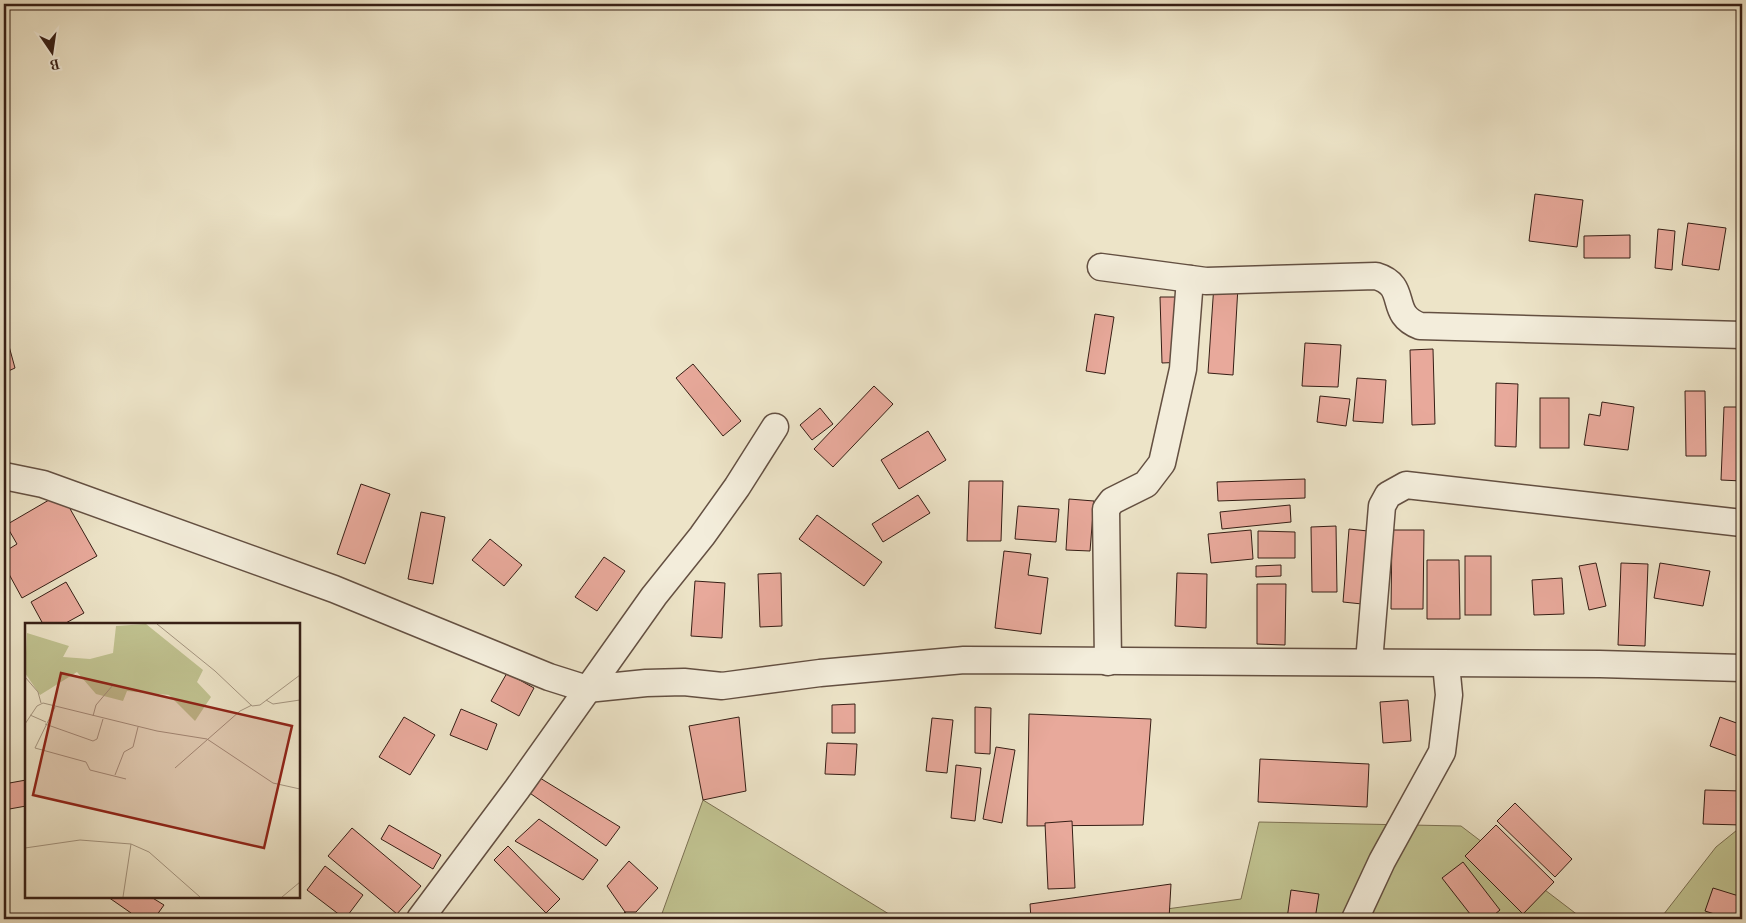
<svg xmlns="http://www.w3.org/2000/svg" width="1746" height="923" viewBox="0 0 1746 923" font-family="'Old Standard TT',serif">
<rect width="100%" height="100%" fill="#ede4c8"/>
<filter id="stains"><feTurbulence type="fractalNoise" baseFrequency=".004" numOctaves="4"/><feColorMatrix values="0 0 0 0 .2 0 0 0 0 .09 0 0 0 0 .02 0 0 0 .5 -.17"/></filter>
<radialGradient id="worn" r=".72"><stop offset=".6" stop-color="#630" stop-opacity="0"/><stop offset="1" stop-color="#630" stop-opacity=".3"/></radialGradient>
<g fill="#c0c290" stroke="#7b7052">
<polygon points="703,800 897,919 660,919"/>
<polygon points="1259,822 1461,826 1583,919 1092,919 1241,899"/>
<polygon points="1742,826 1742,919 1660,919 1716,847"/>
</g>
<g fill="#e8a99b" stroke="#361e15">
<polygon points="1535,194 1583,200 1577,247 1529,241"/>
<polygon points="1688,223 1726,228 1719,270 1682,265"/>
<polygon points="1658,229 1675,231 1672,270 1655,268"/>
<polygon points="1630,235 1630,258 1584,258 1584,236"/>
<polygon points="1214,284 1238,286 1233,375 1208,373"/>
<polygon points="1160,297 1184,297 1185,362 1162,363"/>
<polygon points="1095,314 1114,317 1105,374 1086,371"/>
<polygon points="4,328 15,368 4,373"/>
<polygon points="1305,343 1341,345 1338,387 1302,386"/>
<polygon points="1433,349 1435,424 1412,425 1410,350"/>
<polygon points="693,364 741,421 723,436 676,378"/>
<polygon points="1357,378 1386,380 1383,423 1353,421"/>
<polygon points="1496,383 1518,384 1516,447 1495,446"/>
<polygon points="874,386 893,404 833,467 814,449"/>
<polygon points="1685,391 1705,391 1706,456 1686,456"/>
<polygon points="1320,396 1350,399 1346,426 1317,422"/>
<rect x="1540" y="398" width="29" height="50"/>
<polygon points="1602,402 1634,407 1628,450 1584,445 1589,414 1600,416"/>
<polygon points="1724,407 1742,407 1742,481 1721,480"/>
<polygon points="820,408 833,424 812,440 800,425"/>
<polygon points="928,431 946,460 899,489 881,460"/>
<polygon points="1305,479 1305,498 1218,501 1217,482"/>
<polygon points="969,481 1003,481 1001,541 967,541"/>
<polygon points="361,484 390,494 365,564 337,554"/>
<polygon points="61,493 97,556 22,598 4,565 4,552 17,544 6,525"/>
<polygon points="918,495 930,513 883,542 872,524"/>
<polygon points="1069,499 1094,501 1090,551 1066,550"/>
<polygon points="1290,505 1291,522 1222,529 1220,512"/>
<polygon points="1018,506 1059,509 1056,542 1015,539"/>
<polygon points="421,512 445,517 433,584 408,579"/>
<polygon points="817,515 882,562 864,586 799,539"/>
<polygon points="1336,526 1337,592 1312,592 1311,527"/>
<polygon points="1349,529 1368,531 1362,604 1343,602"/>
<polygon points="1251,530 1253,559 1211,563 1208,534"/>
<polygon points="1392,530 1424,530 1423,609 1391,609"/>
<polygon points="1258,531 1295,532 1295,558 1258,558"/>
<polygon points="490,539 522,565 504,586 472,560"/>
<polygon points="1004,551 1031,554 1028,575 1048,578 1041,634 995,628"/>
<rect x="1465" y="556" width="26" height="59"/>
<polygon points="604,557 625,571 597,611 575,597"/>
<polygon points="1427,560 1459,560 1460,619 1427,619"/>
<polygon points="1596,563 1606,606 1589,610 1579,566"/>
<polygon points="1621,563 1648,564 1645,646 1618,645"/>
<polygon points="1660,563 1710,571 1703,606 1654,598"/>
<polygon points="1281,565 1281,576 1256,577 1256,566"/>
<polygon points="781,573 782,626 760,627 758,574"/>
<polygon points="1177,573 1207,574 1206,628 1175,626"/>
<polygon points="1562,578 1564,614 1534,615 1532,580"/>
<polygon points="695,581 725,583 722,638 691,636"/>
<polygon points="66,582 84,613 64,624 43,624 31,602"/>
<polygon points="1257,584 1286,584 1285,645 1257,644"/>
<polygon points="4,663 7,679 4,680"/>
<polygon points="507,673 534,688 519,716 491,701"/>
<polygon points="1408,700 1411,741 1383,743 1380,702"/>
<polygon points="855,704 855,733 832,733 832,705"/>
<polygon points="975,707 991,708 990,754 975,753"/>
<polygon points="461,709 497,724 487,750 450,735"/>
<polygon points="1029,714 1151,719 1143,825 1027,826"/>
<polygon points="404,717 435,735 410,775 379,757"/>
<polygon points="739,717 746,791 703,800 689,726"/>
<polygon points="1720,717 1742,725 1742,742 1737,756 1710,746"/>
<polygon points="932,718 953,720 947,773 926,771"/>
<polygon points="827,743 857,744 855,775 825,774"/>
<polygon points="996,747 1015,750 1002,823 983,819"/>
<polygon points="1260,759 1369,764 1367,807 1258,802"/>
<polygon points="956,765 981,768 975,821 951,818"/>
<polygon points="540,778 620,827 606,846 524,789"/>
<polygon points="26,780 26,806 4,810 4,784"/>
<polygon points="1705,790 1742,791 1742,825 1703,824"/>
<polygon points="1515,803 1572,859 1555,877 1497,821"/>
<polygon points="539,819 598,860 583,880 515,841"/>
<polygon points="1072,821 1075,888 1048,889 1045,823"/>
<polygon points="389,825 441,855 433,869 381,839"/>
<polygon points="1496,825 1554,882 1523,914 1465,856"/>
<polygon points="352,828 421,886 397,914 328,856"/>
<polygon points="508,846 560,899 546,913 494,860"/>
<polygon points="629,861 658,888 636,912 625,912 607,886"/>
<polygon points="1463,862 1500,910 1489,919 1474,919 1442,878"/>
<polygon points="325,866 363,895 345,919 307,890"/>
<polygon points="5,874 8,898 4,899 4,875"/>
<polygon points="1171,884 1169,919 1031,919 1030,904"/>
<polygon points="1713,888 1742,897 1742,919 1730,919 1705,911"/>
<polygon points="1291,890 1319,894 1315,919 1287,919"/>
<polygon points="108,897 151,897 164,905 154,919 127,919 131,913"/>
<polygon points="625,912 632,919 618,919"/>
</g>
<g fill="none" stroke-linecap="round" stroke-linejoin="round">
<defs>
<g id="street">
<path d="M1101,267L1206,281L1376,276C1410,286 1387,314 1420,326L1742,335"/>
<polyline points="4,476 43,484 334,589 549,677 587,689 646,683 684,682 722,686 820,673 964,660 1600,664 1742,668"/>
<polyline points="1108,662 1106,509 1112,501 1146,484 1162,463 1183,369 1190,279"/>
<polyline points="1369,662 1382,506 1388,495 1406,485 1742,523"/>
<polyline points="420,919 517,789 654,596 702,536 737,487 775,427"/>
<polyline points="1355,919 1382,861 1442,752 1449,695 1446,664"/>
</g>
</defs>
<use href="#street" stroke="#645042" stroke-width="29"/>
<use href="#street" stroke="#f3eddb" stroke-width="26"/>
</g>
<g transform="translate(25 623)">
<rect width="275" height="275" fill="#ede4c8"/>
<path d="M121,1L178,47L172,59L186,74L170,98L144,72L102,68L98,78L71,71L52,49L15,72L0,50L2,10L44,23L38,34L65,36L88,30L91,3Z" fill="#c0c290"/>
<path fill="none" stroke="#a49580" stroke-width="1" d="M132,1L190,48L227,83L235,82L275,52M0,54L13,69L16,80M241,77L248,81L275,77M30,84L10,125L61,139L65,147L101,156M5,92L21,99M68,93L71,82L88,62M0,101L12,83L18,80L132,108L182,116L248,160L275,166M20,101L68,118L72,116L78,96M150,145L215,88L227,82M90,152L99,129L108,124L113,104M0,225L55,217L106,221L124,229L175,274M98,274L106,221M257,274L275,259"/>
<path fill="#8f2418" fill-opacity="0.15" stroke="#8f2418" stroke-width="2.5" d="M36,50L267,103L239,225L8,172Z"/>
<rect width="275" height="275" fill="none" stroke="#361e15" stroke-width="2.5"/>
</g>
<rect width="1746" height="923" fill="none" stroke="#ede4c8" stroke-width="20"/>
<rect x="5" y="5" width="1736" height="913" fill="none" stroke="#361e15" stroke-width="2.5"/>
<rect x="10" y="10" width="1726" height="903" fill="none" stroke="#361e15"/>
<g transform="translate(52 52) rotate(167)" stroke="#f3eddb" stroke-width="4" paint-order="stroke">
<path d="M0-4L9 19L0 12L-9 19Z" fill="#361e15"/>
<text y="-8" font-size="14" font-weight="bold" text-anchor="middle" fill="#361e15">B</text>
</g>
<rect width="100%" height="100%" filter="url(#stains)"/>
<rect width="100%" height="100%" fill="url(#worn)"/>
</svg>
